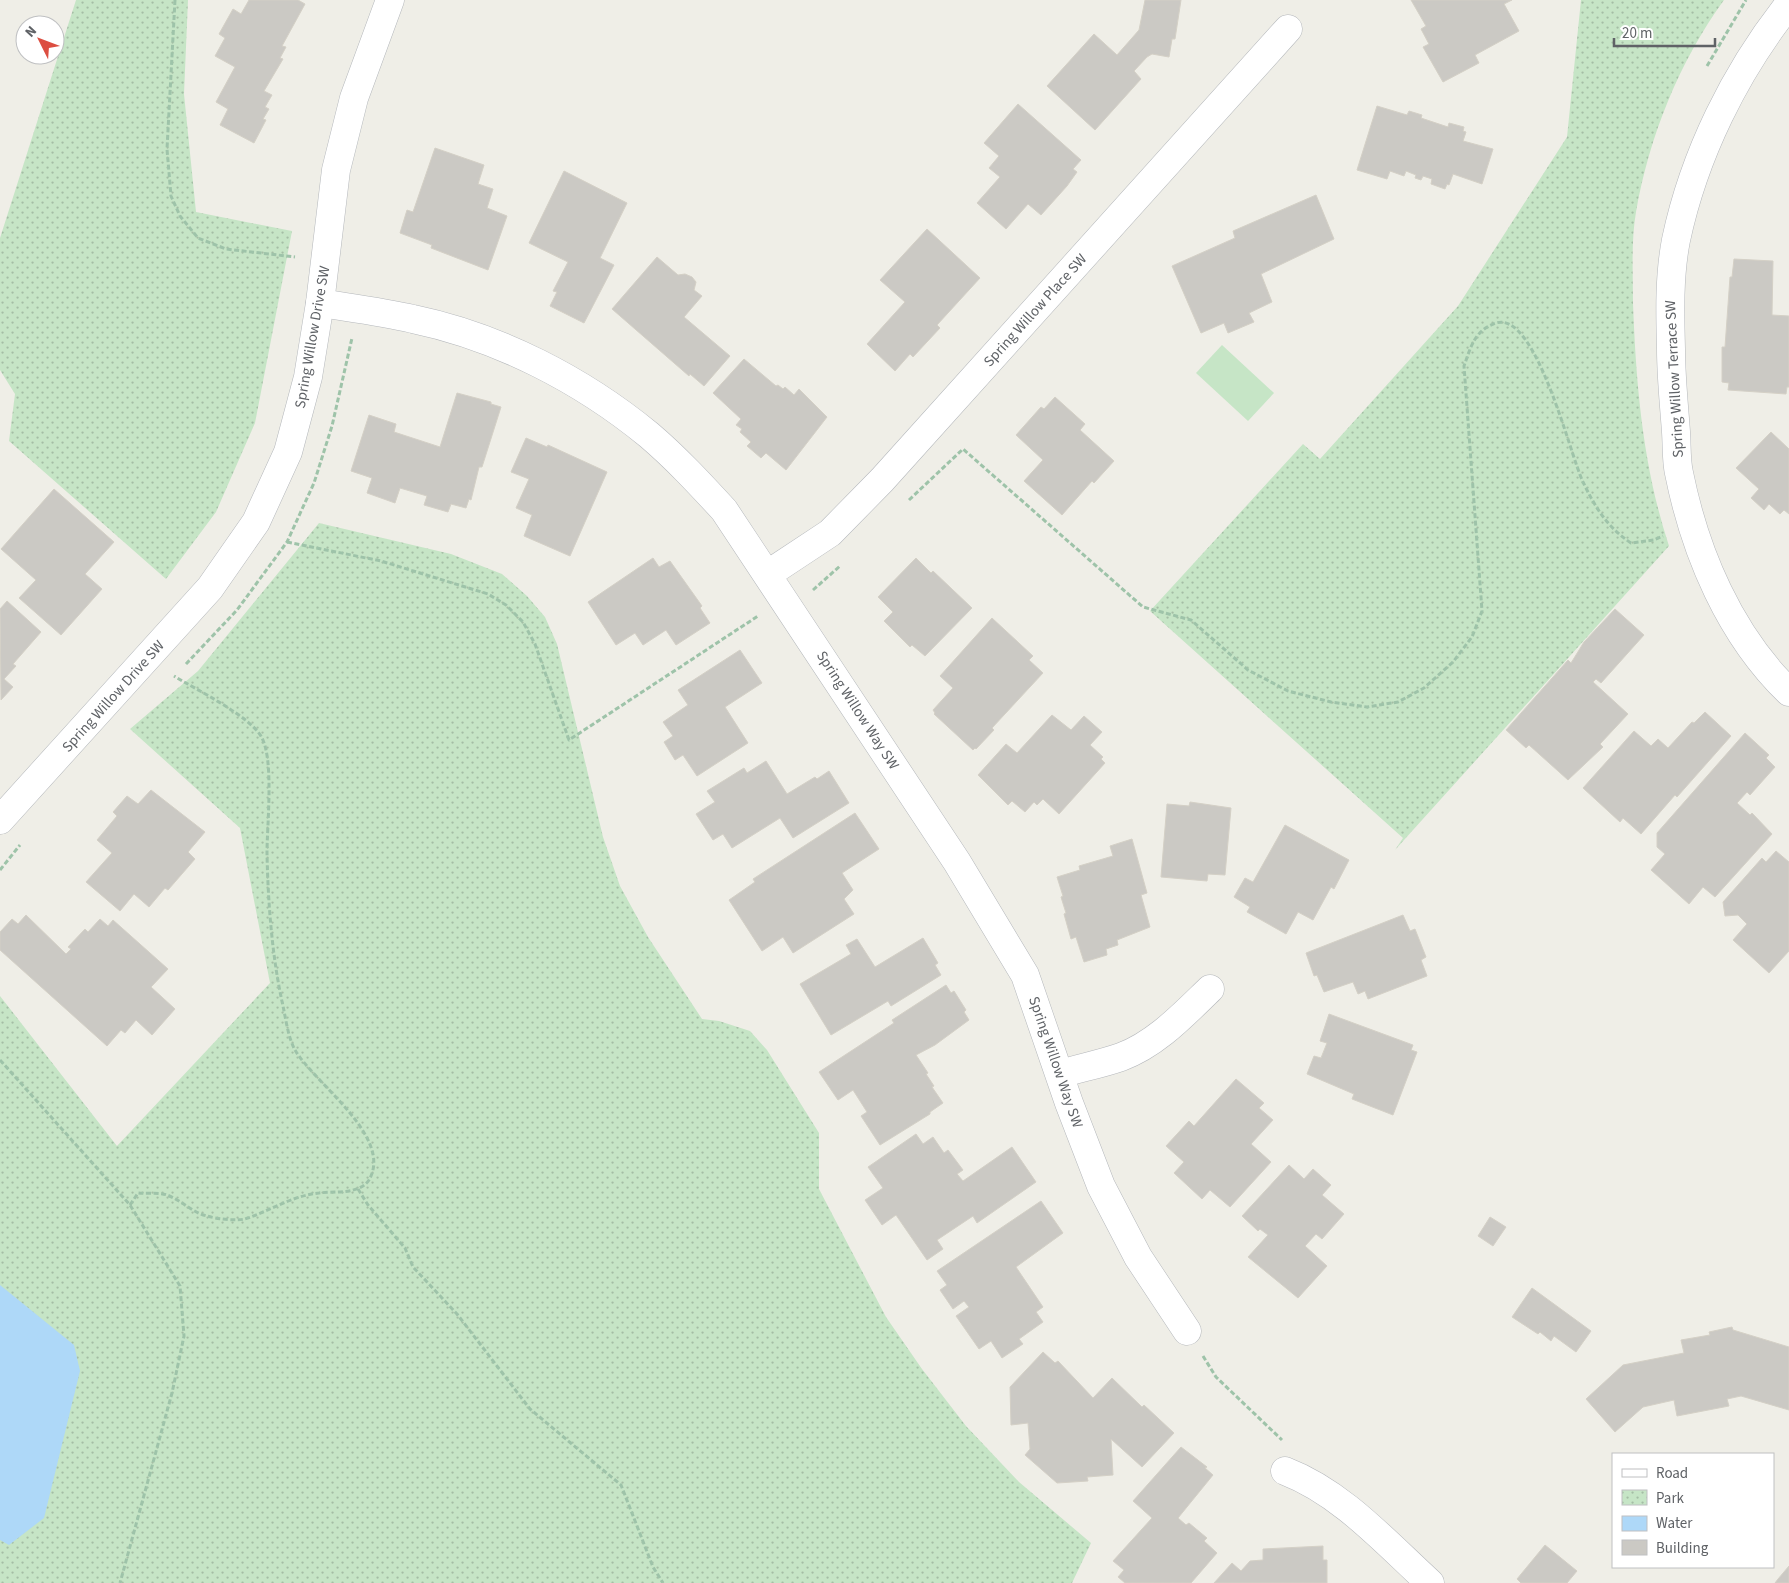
<svg xmlns="http://www.w3.org/2000/svg" width="1789" height="1583" viewBox="0 0 1789 1583" font-family="'Source Sans 3',sans-serif">
<defs>
<pattern id="park-dots" width="8" height="8" patternUnits="userSpaceOnUse" patternTransform="scale(1.25)"><rect width="8" height="8" fill="#c6e5c6"/><path d="M2 2h.1M6 6h.1" fill="none" stroke="#a4bda5" stroke-width="1.8" stroke-linecap="round"/></pattern>
</defs>
<rect width="100%" height="100%" fill="#efeee7"/>
<polygon fill="#c6e5c6" points="1222,345 1274,393 1248,421 1196,373"/>
<g fill="url(#park-dots)">
<polygon points="76,0 188,0 184,94 196,212 292,231 255,423 216,512 166,579 9,441 15,394 0,370 0,238"/>
<path d="M1581,0H1724C1679,62 1649,137 1636,212C1631,241 1633,273 1633,303C1636,385 1643,467 1669,546L1395,850L1403,838L1150,611L1303,444L1320,459L1458,306L1567,137Z"/>
<polygon points="319,523 451,554 502,574 527,596 545,617 557,644 603,837 620,886 648,937 702,1019 719,1021 750,1031 767,1050 819,1133 819,1189 886,1317 922,1369 966,1426 1019,1482 1091,1543 1072,1583 0,1583 0,996 117,1146 270,983 240,828 130,729 198,671"/>
</g>
<polygon fill="#aed8f8" points="0,1285 74,1345 80,1371 44,1518 9,1545 0,1540"/>
<g fill="#cbc9c4" stroke="#d4d0c6">
<polygon points="249,0 298,0 305,4 282,46 286,47 280,58 283,59 264,91 272,95 265,107 269,109 263,119 266,120 254,143 220,125 228,109 216,102 235,67 215,56 225,38 219,34 233,9 241,14"/>
<polygon points="1145,0 1181,0 1175,39 1172,39 1169,57 1152,54 1147,57 1134,71 1141,79 1095,130 1047,86 1094,34 1117,55 1139,30"/>
<polygon points="1411,0 1512,0 1504,4 1519,31 1475,55 1479,63 1443,82 1423,47 1429,44 1421,29 1426,26"/>
<polygon points="1018,104 1081,160 1073,169 1077,172 1067,186 1041,215 1028,204 1006,229 977,203 1000,177 989,168 999,156 984,143"/>
<polygon points="1377,106 1407,115 1409,111 1422,115 1421,118 1448,127 1449,123 1464,127 1463,131 1466,132 1463,141 1493,149 1482,184 1453,174 1449,185 1447,184 1445,189 1431,184 1432,179 1423,176 1421,180 1415,178 1416,175 1406,171 1404,176 1390,171 1387,179 1357,170"/>
<polygon points="435,148 484,165 478,184 493,189 487,208 507,216 488,270 431,248 432,245 400,233 407,210 413,212"/>
<polygon points="564,171 627,203 600,258 614,265 584,323 550,306 557,292 553,291 568,262 529,243"/>
<polygon points="1316,195 1334,239 1261,274 1272,302 1249,313 1254,322 1228,333 1224,323 1201,333 1172,266 1235,238 1233,231"/>
<polygon points="927,229 980,278 937,325 940,328 913,357 910,354 895,371 867,344 905,302 880,280"/>
<polygon points="657,257 678,275 685,274 692,277 696,282 694,290 702,296 684,317 730,356 704,386 690,374 689,376 612,309"/>
<polygon points="1734,259 1773,261 1772,315 1789,316 1789,387 1787,387 1786,394 1728,390 1729,383 1722,382 1722,347 1725,347 1730,277 1732,277"/>
<polygon points="744,359 776,386 778,385 783,389 785,387 794,395 799,389 827,417 786,470 766,453 761,458 747,446 751,442 740,432 742,429 736,425 741,419 713,393"/>
<polygon points="457,393 491,402 491,404 501,407 482,467 479,467 471,500 469,499 466,508 451,504 448,512 424,505 427,496 400,488 395,503 367,493 372,478 351,471 369,415 396,424 394,432 440,447"/>
<polygon points="1055,397 1085,424 1080,430 1114,461 1094,483 1092,481 1062,515 1024,481 1043,460 1016,435 1041,407 1044,409"/>
<polygon points="1771,432 1789,449 1789,514 1784,510 1780,514 1769,504 1764,510 1751,498 1759,489 1736,468"/>
<polygon points="526,438 547,447 548,445 607,472 570,556 524,536 532,515 516,508 529,479 511,472"/>
<polygon points="54,489 114,542 85,574 102,589 61,635 19,598 36,580 1,549"/>
<polygon points="653,558 659,567 670,561 702,606 700,608 710,623 676,645 666,630 643,645 635,633 616,645 588,602"/>
<polygon points="916,558 931,573 933,571 972,608 925,656 912,645 910,647 884,621 893,612 878,597"/>
<polygon points="7,601 41,632 13,664 16,666 4,679 13,687 1,700 0,609"/>
<polygon points="1615,609 1644,635 1601,683 1596,679 1593,682 1628,714 1600,744 1603,747 1568,780 1529,745 1526,748 1506,730 1568,660 1571,663 1584,642"/>
<polygon points="992,618 1033,656 1029,660 1043,673 992,728 994,730 976,749 975,748 973,750 934,714 935,713 933,710 953,688 940,676"/>
<polygon points="740,650 762,683 725,707 748,743 697,776 683,755 675,760 664,742 673,736 663,722 688,705 678,690"/>
<polygon points="1705,712 1731,736 1677,797 1675,795 1641,834 1623,818 1620,822 1583,788 1634,731 1651,746 1658,739 1668,748 1692,722 1694,723"/>
<polygon points="1052,715 1071,730 1084,716 1102,732 1090,745 1103,757 1101,759 1105,763 1059,814 1043,799 1037,805 1034,802 1025,812 1012,801 1008,805 978,775 1006,744 1017,753"/>
<polygon points="1745,733 1769,755 1766,758 1775,767 1750,795 1747,792 1737,803 1750,815 1752,813 1772,834 1715,897 1703,887 1689,904 1651,870 1665,854 1657,847 1657,833"/>
<polygon points="766,761 787,794 815,777 817,779 829,771 849,803 793,838 780,818 732,848 723,834 713,840 696,814 715,802 707,791 744,768 747,773"/>
<polygon points="151,790 205,832 188,852 195,859 168,890 165,888 149,907 134,894 120,911 86,882 112,853 97,840 117,816 113,812 127,796 138,804"/>
<polygon points="1190,802 1231,808 1225,875 1208,874 1207,881 1161,877 1167,804 1189,806"/>
<polygon points="855,813 879,849 842,873 853,890 844,899 854,914 793,953 783,937 762,951 729,900 755,882 753,879"/>
<polygon points="1285,825 1349,860 1334,889 1331,887 1313,920 1298,912 1286,934 1247,912 1250,907 1234,897 1245,878 1253,882"/>
<polygon points="1132,839 1147,893 1141,895 1150,927 1117,940 1118,945 1106,949 1107,955 1084,962 1076,937 1071,939 1064,914 1066,913 1061,897 1063,896 1057,877 1080,870 1079,866 1113,856 1110,846"/>
<polygon points="1776,851 1789,862 1789,951 1769,973 1733,940 1747,924 1738,915 1725,916 1723,902 1762,858 1766,862"/>
<polygon points="26,915 66,954 71,949 68,947 85,929 88,932 100,919 108,926 113,920 168,969 151,987 175,1009 152,1035 136,1020 125,1033 121,1030 107,1046 0,950 0,932 12,919 18,924"/>
<polygon points="1403,915 1410,931 1415,929 1426,957 1421,960 1427,976 1368,999 1365,991 1358,994 1353,982 1324,992 1317,975 1314,976 1306,953"/>
<polygon points="923,938 938,963 935,965 941,975 891,1006 888,1001 831,1035 800,984 851,954 846,945 857,939 875,967"/>
<polygon points="946,985 951,993 954,991 966,1010 964,1012 969,1020 935,1045 916,1055 928,1073 926,1074 934,1086 932,1087 943,1103 930,1112 930,1114 880,1145 861,1116 867,1112 853,1090 838,1100 819,1072 894,1023 892,1020"/>
<polygon points="1329,1014 1413,1045 1411,1050 1417,1052 1393,1115 1352,1099 1354,1094 1307,1074 1314,1056 1321,1058 1327,1043 1320,1041"/>
<polygon points="1236,1079 1264,1103 1259,1108 1273,1120 1251,1144 1271,1162 1230,1207 1210,1190 1202,1199 1174,1173 1184,1162 1166,1146 1189,1121 1194,1126"/>
<polygon points="916,1134 923,1144 933,1137 944,1153 948,1150 963,1170 957,1174 963,1181 1012,1147 1036,1182 977,1223 973,1216 937,1240 943,1249 927,1260 896,1215 882,1225 865,1200 883,1188 868,1167"/>
<polygon points="1289,1165 1304,1179 1313,1169 1331,1185 1322,1195 1344,1214 1322,1239 1316,1234 1305,1246 1327,1266 1298,1298 1248,1257 1268,1235 1260,1229 1258,1231 1242,1216"/>
<polygon points="1041,1201 1063,1233 1016,1267 1043,1307 1036,1312 1043,1322 1019,1339 1023,1344 1002,1358 991,1341 979,1349 956,1316 969,1307 964,1301 953,1309 940,1290 947,1285 937,1271"/>
<polygon points="1490,1217 1506,1227 1493,1246 1478,1236"/>
<polygon points="1532,1288 1591,1331 1576,1352 1554,1336 1551,1341 1540,1332 1538,1334 1512,1317"/>
<polygon points="1732,1327 1733,1330 1789,1347 1789,1410 1741,1396 1727,1399 1729,1406 1677,1416 1674,1400 1643,1407 1615,1432 1586,1399 1623,1365 1684,1353 1681,1340 1710,1335 1709,1332"/>
<polygon points="1043,1352 1055,1363 1058,1361 1093,1398 1112,1378 1142,1407 1144,1405 1174,1433 1142,1467 1111,1439 1113,1475 1087,1477 1088,1481 1057,1483 1025,1455 1030,1449 1028,1423 1011,1425 1010,1387"/>
<polygon points="1181,1447 1207,1467 1205,1468 1213,1475 1178,1518 1186,1525 1189,1523 1207,1538 1204,1541 1217,1553 1191,1583 1125,1583 1118,1577 1124,1570 1113,1561 1152,1518 1133,1501"/>
<polygon points="1545,1545 1577,1571 1567,1583 1521,1583 1517,1579"/>
<polygon points="1323,1546 1323,1560 1327,1560 1327,1583 1214,1583 1232,1563 1241,1571 1250,1561 1263,1560 1263,1549"/>
<polygon points="1789,1566 1789,1583 1775,1583 1778,1579"/>
</g>
<g fill="none" stroke-linecap="round" stroke-linejoin="round">
<defs>
<g id="minor">
<path d="M1789,4C1735,72 1694,155 1676,240C1669,276 1670,313 1671,349C1671,377 1674,404 1676,432C1677,445 1676,460 1679,473C1695,553 1730,635 1789,692"/>
<path d="M320,303C351,308 383,312 413,319C499,337 582,380 649,435C676,458 700,484 724,510L957,862L1025,975L1069,1103L1101,1186L1138,1257L1187,1331"/>
<polyline points="768,574 830,533 882,480 1288,29"/>
<polyline points="0,820 210,588 256,522 288,452 308,377 320,303 336,170 354,98 390,0"/>
<path d="M1060,1074C1080,1068 1101,1064 1121,1057C1156,1044 1183,1015 1210,989"/>
<path d="M1285,1471C1342,1493 1385,1542 1430,1583"/>
</g>
</defs>
<use href="#minor" stroke="#b4b7bb" stroke-width="29"/>
<g stroke="#9ec3a9" stroke-width="3" stroke-dasharray="5 2.5" stroke-linecap="butt">
<polyline points="175,0 167,149 171,196 180,216 198,238 226,249 295,257"/>
<polyline points="1707,66 1746,0"/>
<path d="M909,500L963,449L1143,607L1191,620L1248,670L1288,691L1331,702L1367,707L1398,702L1424,688L1453,662L1472,637L1482,611L1464,366C1471,346 1475,330 1496,323C1536,310 1570,455 1583,482C1595,507 1607,527 1631,543L1654,540L1663,536"/>
<polyline points="287,542 381,561 488,594 506,605 523,622 535,644 569,740 758,616"/>
<polyline points="813,590 840,566"/>
<polyline points="186,664 237,610 287,542 314,483 332,426 352,338"/>
<polyline points="0,870 20,845"/>
<polyline points="0,1060 130,1205 180,1286 184,1336 172,1393 120,1583"/>
<polyline points="358,1189 368,1205 405,1248 413,1267 457,1314 530,1409 621,1485 653,1567 663,1583"/>
<path d="M130,1205L138,1193C147,1194 159,1192 167,1195C181,1200 193,1213 207,1216C217,1219 236,1221 245,1219C270,1211 291,1196 319,1193C334,1191 359,1195 369,1180C394,1137 314,1083 295,1050C288,1037 286,1020 283,1006C272,957 268,903 267,853C267,825 274,761 262,738C252,717 195,689 174,676"/>
<polyline points="1203,1356 1216,1377 1282,1440"/>
</g>
<use href="#minor" stroke="#fff" stroke-width="28"/>
</g>
<g text-anchor="middle" stroke-width="4" stroke-linejoin="round" paint-order="stroke">
<g font-size="15" fill="#5f6266" stroke="#fff">
<text transform="translate(1035 310) rotate(-48)" y="5">Spring Willow Place SW</text>
<text transform="translate(312 337) rotate(-80)" y="5">Spring Willow Drive SW</text>
<text transform="translate(1674 379) rotate(-93)" y="5">Spring Willow Terrace SW</text>
<text transform="translate(113 696) rotate(-48)" y="5">Spring Willow Drive SW</text>
<text transform="translate(858 710) rotate(57)" y="5">Spring Willow Way SW</text>
<text transform="translate(1056 1062) rotate(71)" y="5">Spring Willow Way SW</text>
</g>
</g>
<rect x="1612" y="1453" width="162" height="115" fill="#ffffff" stroke="#bfc0c2"/>
<rect x="1622" y="1469" width="25" height="8" fill="#ffffff" stroke="#bfc0c2"/>
<text x="1656" y="1478" font-size="15" fill="#5f6266">Road</text>
<rect x="1622" y="1490" width="25" height="15" fill="url(#park-dots)" stroke="#bfc0c2"/>
<text x="1656" y="1503" font-size="15" fill="#5f6266">Park</text>
<rect x="1622" y="1516" width="25" height="15" fill="#aed8f8" stroke="#bfc0c2"/>
<text x="1656" y="1528" font-size="15" fill="#5f6266">Water</text>
<rect x="1622" y="1540" width="25" height="15" fill="#cbc9c4" stroke="#bfc0c2"/>
<text x="1656" y="1553" font-size="15" fill="#5f6266">Building</text>
<g transform="translate(40 40) rotate(312)"><circle r="24" fill="#ffffff" stroke="#bfc0c2"/>
<path d="M0-4L9 19L0 12L-9 19Z" fill="#dc4e41"/>
<text y="-8" font-size="14" font-weight="bold" text-anchor="middle" fill="#5f6266">N</text>
</g>
<path d="M1614 38v8h101v-8" fill="none" stroke="#5f6266" stroke-width="2.5"/>
<text x="1622" y="38" font-size="15" fill="#5f6266" stroke="#ffffff" stroke-width="4" paint-order="stroke">20 m</text>
</svg>
